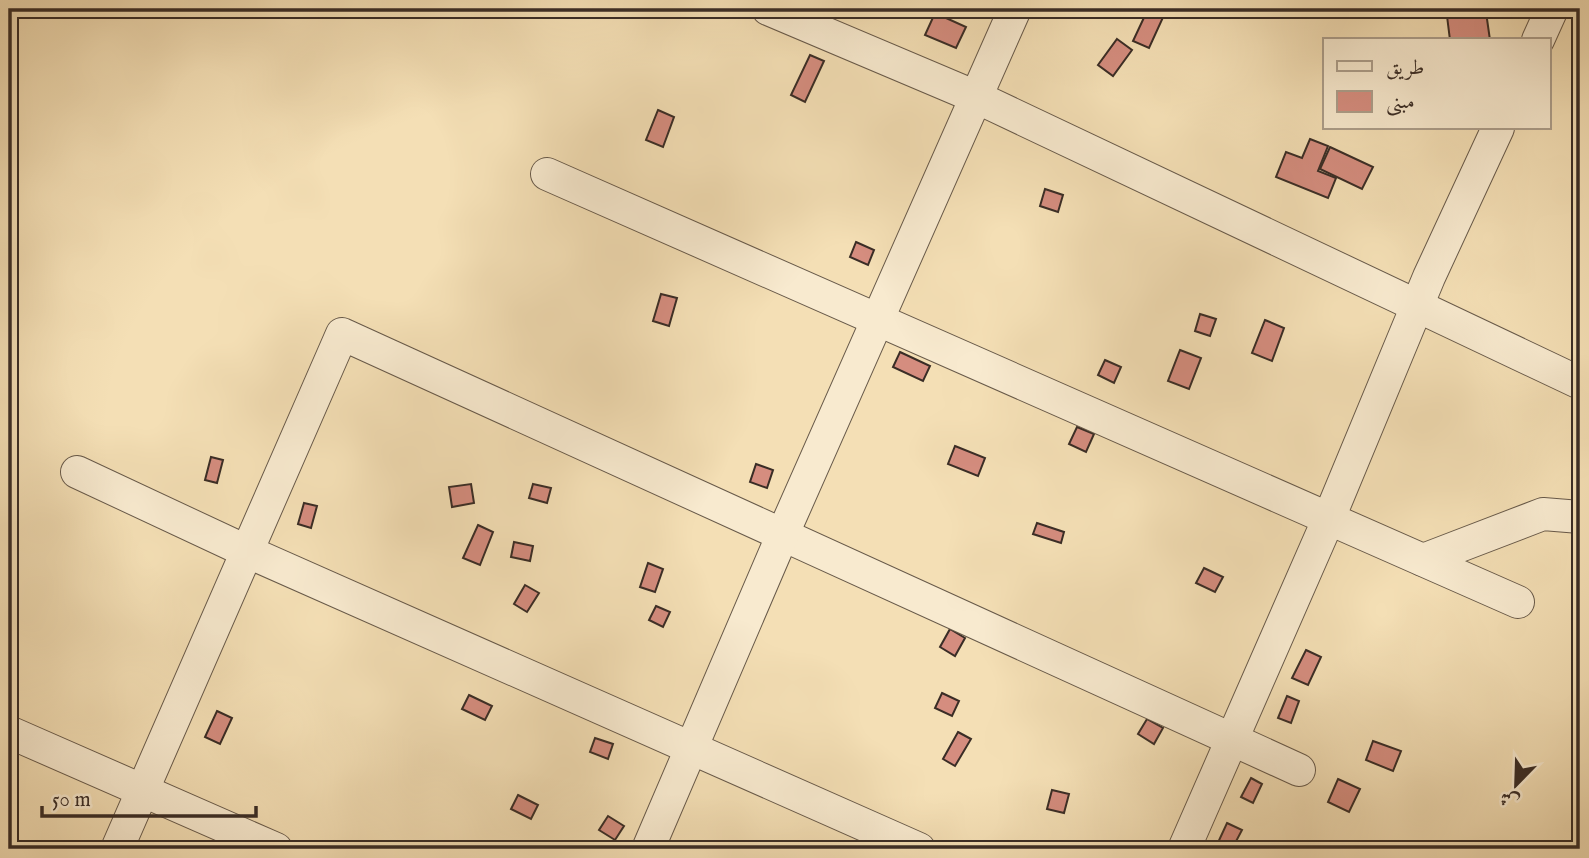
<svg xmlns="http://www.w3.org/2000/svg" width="1589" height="858" viewBox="0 0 1589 858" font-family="'IM FELL English',Amiri,serif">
<rect width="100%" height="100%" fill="#f4dfb5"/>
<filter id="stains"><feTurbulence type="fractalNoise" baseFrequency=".00286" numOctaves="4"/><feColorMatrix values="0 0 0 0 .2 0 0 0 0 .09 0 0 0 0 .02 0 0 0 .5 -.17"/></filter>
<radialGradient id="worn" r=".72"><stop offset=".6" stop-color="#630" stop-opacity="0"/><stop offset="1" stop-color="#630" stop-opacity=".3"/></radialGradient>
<g fill="#d58d7f" stroke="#3a2d26" stroke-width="2">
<polygon points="1148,9 1157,9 1165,13 1149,48 1133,41"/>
<polygon points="1486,12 1490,40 1450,40 1447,16"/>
<polygon points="935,13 966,27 956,48 925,35"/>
<polygon points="1117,39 1132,50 1113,76 1098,65"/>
<polygon points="810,55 824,61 805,102 791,95"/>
<polygon points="658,110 674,117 663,147 646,140"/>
<polygon points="1310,139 1328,146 1318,171 1336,178 1328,198 1276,177 1286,152 1302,158"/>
<polygon points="1330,147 1373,167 1362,189 1320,169"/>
<polygon points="1045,189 1063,195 1058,212 1040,206"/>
<polygon points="856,242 874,250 868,265 850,257"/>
<polygon points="661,294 677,298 669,326 653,321"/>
<polygon points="1200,314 1216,319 1210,336 1195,331"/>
<polygon points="1265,320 1284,328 1272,361 1252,353"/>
<polygon points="1180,350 1201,358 1189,389 1168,381"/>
<polygon points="900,352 930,366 923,381 893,367"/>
<polygon points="1105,360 1121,367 1114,383 1098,375"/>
<polygon points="1077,427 1094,434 1086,452 1069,444"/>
<polygon points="955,446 985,458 978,476 948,464"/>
<polygon points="211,457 223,460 217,483 205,480"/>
<polygon points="756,464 773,470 767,488 750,482"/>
<polygon points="471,484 474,503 452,507 449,487"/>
<polygon points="533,484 551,488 547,503 529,498"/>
<polygon points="304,503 317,506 311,528 298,524"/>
<polygon points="1037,523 1064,532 1061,543 1033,534"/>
<polygon points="478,525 493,532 480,565 463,558"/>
<polygon points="514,542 533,546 530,561 511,557"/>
<polygon points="648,563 663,569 655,592 640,587"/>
<polygon points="1204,568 1223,577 1215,592 1196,583"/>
<polygon points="525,585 539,593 527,612 514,604"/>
<polygon points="656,606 670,612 663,627 649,620"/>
<polygon points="950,629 965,638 955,656 940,647"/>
<polygon points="1306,650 1321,657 1308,685 1292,678"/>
<polygon points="942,693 959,701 952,716 935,708"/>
<polygon points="469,695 492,706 485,720 462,709"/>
<polygon points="1287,696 1299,701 1291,723 1278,718"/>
<polygon points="217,711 232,718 220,744 205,737"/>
<polygon points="1147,719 1163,728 1154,744 1138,734"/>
<polygon points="958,732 971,739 955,766 943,759"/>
<polygon points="595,738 613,744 608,759 590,752"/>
<polygon points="1373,741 1401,751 1393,771 1366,760"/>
<polygon points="1251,778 1262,784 1253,803 1241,797"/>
<polygon points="1338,779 1360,789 1349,812 1328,802"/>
<polygon points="1052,790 1069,794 1064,813 1047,809"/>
<polygon points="518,795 538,805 531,819 511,809"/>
<polygon points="608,816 624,826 615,840 599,830"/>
<polygon points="1227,823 1242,830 1232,849 1215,849"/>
</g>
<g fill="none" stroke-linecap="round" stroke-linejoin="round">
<defs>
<g id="minor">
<polyline points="768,9 976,97 1580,383"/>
<polyline points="1538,40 1552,9"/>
<polyline points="547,174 1518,602"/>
<polyline points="77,472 246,551 919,849"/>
<polyline points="1423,560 1543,514 1580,517"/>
<polyline points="9,732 276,849"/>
<polyline points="117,849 342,334 1299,770"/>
<polyline points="648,849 789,520 1015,9"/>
<polyline points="1184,849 1329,518 1429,277 1498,128"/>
</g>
</defs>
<use href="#minor" stroke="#685a4a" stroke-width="34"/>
<use href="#minor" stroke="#f8eacf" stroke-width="32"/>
</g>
<rect width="1589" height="858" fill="none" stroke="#f4dfb5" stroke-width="35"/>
<rect x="10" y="10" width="1568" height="837" fill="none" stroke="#3a2d26" stroke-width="3.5"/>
<rect x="18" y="18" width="1554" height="823" fill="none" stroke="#3a2d26" stroke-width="2"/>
<rect x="1323" y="38" width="228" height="91" fill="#f8eacf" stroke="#ac9e8b" stroke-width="2"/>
<rect x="1337" y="61" width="35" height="10" fill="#f8eacf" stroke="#ac9e8b" stroke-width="2"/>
<text x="1386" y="74" font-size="21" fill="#3a2d26">طريق</text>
<rect x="1337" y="91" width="35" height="21" fill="#d58d7f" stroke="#ac9e8b" stroke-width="2"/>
<text x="1386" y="108" font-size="21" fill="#3a2d26">مبنى</text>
<g transform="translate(1516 785) rotate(203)" stroke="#f8eacf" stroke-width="5" paint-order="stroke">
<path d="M0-5L12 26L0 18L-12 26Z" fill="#3a2d26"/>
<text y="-10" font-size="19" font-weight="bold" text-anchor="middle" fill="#3a2d26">ش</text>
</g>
<path d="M42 806v10h214v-10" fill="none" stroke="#3a2d26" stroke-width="3.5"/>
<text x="52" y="806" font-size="21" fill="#3a2d26" stroke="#f8eacf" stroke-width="5" paint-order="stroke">50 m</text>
<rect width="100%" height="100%" filter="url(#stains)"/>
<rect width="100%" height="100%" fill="url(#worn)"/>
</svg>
